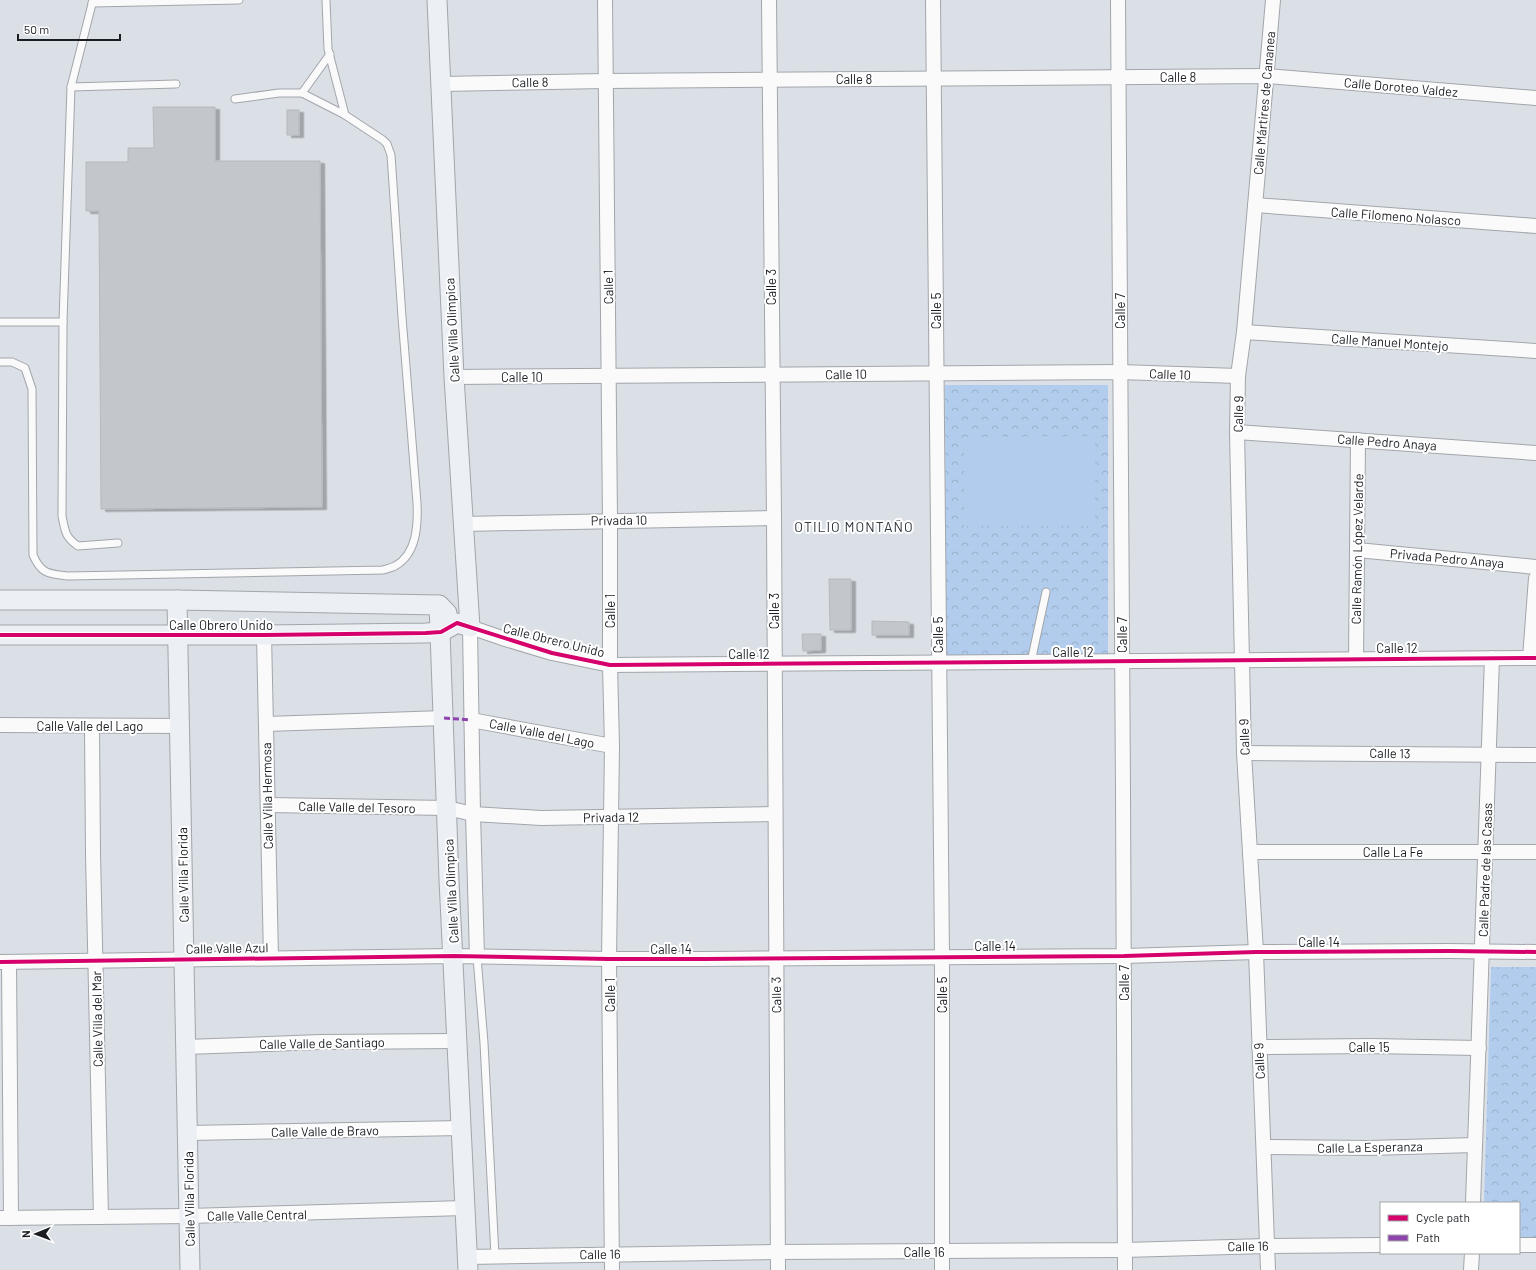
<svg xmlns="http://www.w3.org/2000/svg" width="1536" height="1270" viewBox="0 0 1536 1270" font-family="Barlow,sans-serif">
<defs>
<pattern id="forest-crowns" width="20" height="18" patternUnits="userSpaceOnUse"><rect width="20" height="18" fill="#b1ccec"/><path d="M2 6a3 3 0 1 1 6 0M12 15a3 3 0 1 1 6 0" fill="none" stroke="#98afca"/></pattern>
<filter id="shadow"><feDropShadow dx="4.5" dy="2.5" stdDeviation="0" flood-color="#0004"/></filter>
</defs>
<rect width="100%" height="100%" fill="#dbe0e6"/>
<g fill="url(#forest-crowns)">
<polygon points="945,385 1108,385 1108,657 946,657"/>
<polygon points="1491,967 1536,967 1536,1239 1519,1239 1519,1203 1484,1203"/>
</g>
<polygon fill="#b1ccec" points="1095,436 1095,526 964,526 964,437"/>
<g fill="#c3c7cc" stroke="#b5babe" filter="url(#shadow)">
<polygon points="153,107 215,107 215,161 320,161 322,507 101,509 99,211 86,211 86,162 128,162 128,148 154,148"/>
<rect x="287" y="110" width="12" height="25"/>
<polygon points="829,579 851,579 851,630 830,630"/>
<polygon points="872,621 909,622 909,635 872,635"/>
<polygon points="802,634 821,634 821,650 803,651"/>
</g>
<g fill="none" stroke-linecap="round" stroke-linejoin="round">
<defs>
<g id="lane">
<path d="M93,0L71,87L63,322L62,516C65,531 65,537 78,546L118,543"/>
<polyline points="326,0 328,49 345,115"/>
<polyline points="92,3 239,0"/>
<polyline points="71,87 176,84"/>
<polyline points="302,93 330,54"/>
<polyline points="0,322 63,322"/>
<path d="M0,362H12L25,368L32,389L33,555C41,574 49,574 68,576L383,570C386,569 391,568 395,566C417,554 418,525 417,503L402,317L391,155L387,144L383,140L345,115L302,93H279L235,99"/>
<polyline points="1031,662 1046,592"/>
<polyline points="477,957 484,1043 495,1256"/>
</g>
<g id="street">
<polyline points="605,0 610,520 610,665 612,746 609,959 612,1270"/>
<polyline points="769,0 774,518 778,1270"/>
<polyline points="933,0 942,956 942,1270"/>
<polyline points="1118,0 1123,791 1125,1270"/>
<polyline points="441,84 605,81 1266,76 1536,98"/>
<polyline points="1255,205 1536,226"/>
<polyline points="1244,332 1536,351"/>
<polyline points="454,377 1120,372 1238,376"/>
<polyline points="1237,432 1536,453"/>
<polyline points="464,524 774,518"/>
<polyline points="1357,550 1536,567"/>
<polyline points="264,635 271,958"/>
<polyline points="1530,658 1536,578"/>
<polyline points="1356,659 1358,440"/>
<polyline points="471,720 612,746"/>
<polyline points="266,724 444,718"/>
<polyline points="0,725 180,726"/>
<polyline points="92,726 93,854 101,1217"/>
<polyline points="1244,753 1536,755"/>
<polyline points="268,805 447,808 473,814 541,818 775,814"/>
<polyline points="1250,852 1536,852"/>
<polyline points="477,957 473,814 470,627 502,638 552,653 610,665 1536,658"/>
<polyline points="0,962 454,956 609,959 703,959 1124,956 1256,952 1449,951 1536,952"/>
<polyline points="9,962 11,1218"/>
<polyline points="186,1047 321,1042 457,1041"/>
<polyline points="1259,1047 1371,1046 1479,1048"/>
<polyline points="188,1133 462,1128"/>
<polyline points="1264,1147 1369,1148 1475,1145"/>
<polyline points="1473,1203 1492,658"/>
<polyline points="0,1218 189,1216 465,1208"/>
<polyline points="1519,1245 1536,1245"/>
<polyline points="468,1257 778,1252 1124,1250 1267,1246 1381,1245"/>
<polyline points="1268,1270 1256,952 1244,753 1237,432 1238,376 1244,332 1273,0"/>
<polyline points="1471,1270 1472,1253"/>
</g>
<g id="secondary">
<polyline points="0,600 177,600 439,605 447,613"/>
<polyline points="177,600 190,1270"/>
<polyline points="439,605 449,880 468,1270"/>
<polyline points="0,635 264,635 426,633 441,632 457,623 470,627 454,377 437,0"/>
</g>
</defs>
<use href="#lane" stroke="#a2a6ab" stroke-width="9"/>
<use href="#street" stroke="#a2a6ab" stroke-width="16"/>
<use href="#secondary" stroke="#a2a6ab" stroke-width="21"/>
<use href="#lane" stroke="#fafafb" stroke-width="7"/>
<use href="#street" stroke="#fafafb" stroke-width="14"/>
<use href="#secondary" stroke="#eceff4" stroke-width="19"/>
<polyline stroke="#8e44ad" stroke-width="3" stroke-dasharray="6 3" stroke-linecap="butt" points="444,718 471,720"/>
<defs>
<g id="cycleway">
<polyline points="0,635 264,635 426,633 441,632 457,623 552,653 610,665 1536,658"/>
<polyline points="0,962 454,956 609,959 703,959 1124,956 1256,952 1449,951 1536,952"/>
</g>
</defs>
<use href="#cycleway" stroke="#fff" stroke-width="6"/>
<use href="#cycleway" stroke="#d6006c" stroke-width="4"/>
</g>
<g text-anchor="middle" stroke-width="4" stroke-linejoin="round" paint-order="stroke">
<g font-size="13" fill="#1a1e22" stroke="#fff">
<text x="1178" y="82">Calle 8</text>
<text x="854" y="84">Calle 8</text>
<text transform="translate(530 82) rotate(-1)" y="5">Calle 8</text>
<text transform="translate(1401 87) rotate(5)" y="5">Calle Doroteo Valdez</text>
<text transform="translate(1264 103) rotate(-85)" y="5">Calle Mártires de Cananea</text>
<text transform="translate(1396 216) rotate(4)" y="5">Calle Filomeno Nolasco</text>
<text transform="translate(608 287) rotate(-91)" y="5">Calle 1</text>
<text transform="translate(771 287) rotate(-90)" y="5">Calle 3</text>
<text transform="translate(936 311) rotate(-90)" y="5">Calle 5</text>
<text transform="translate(1120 311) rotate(-90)" y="5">Calle 7</text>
<text transform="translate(452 330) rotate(-93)" y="5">Calle Villa Olímpica</text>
<text transform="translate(1390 342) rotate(4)" y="5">Calle Manuel Montejo</text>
<text transform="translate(846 374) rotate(-1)" y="5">Calle 10</text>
<text transform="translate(1170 374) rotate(2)" y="5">Calle 10</text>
<text x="522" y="382">Calle 10</text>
<text transform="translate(1238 414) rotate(-89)" y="5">Calle 9</text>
<text transform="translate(1387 442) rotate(4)" y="5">Calle Pedro Anaya</text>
<text transform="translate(619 520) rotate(-1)" y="5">Privada 10</text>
<text transform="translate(1357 549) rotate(-89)" y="5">Calle Ramón López Velarde</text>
<text transform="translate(1447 558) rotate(5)" y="5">Privada Pedro Anaya</text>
<text transform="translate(610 611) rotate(-90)" y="5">Calle 1</text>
<text transform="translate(774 611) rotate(-90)" y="5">Calle 3</text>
<text x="221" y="630">Calle Obrero Unido</text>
<text transform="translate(938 635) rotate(-90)" y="5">Calle 5</text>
<text transform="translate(1122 635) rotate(-90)" y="5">Calle 7</text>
<text transform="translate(554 640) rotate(14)" y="5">Calle Obrero Unido</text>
<text x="1397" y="653">Calle 12</text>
<text x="1073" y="657">Calle 12</text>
<text x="749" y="659">Calle 12</text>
<text x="90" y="731">Calle Valle del Lago</text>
<text transform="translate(542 733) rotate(11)" y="5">Calle Valle del Lago</text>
<text transform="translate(1244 737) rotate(-92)" y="5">Calle 9</text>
<text transform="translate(1390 753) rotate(1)" y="5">Calle 13</text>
<text transform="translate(267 796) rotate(-91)" y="5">Calle Villa Hermosa</text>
<text transform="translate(357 807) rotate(1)" y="5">Calle Valle del Tesoro</text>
<text transform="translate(611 817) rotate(-1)" y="5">Privada 12</text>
<text x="1393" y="857">Calle La Fe</text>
<text transform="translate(1485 870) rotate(-88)" y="5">Calle Padre de las Casas</text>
<text transform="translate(183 875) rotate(-91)" y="5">Calle Villa Florida</text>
<text transform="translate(451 891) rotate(-93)" y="5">Calle Villa Olímpica</text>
<text x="1319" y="947">Calle 14</text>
<text x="995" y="951">Calle 14</text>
<text transform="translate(227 948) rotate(-1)" y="5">Calle Valle Azul</text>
<text x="671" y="954">Calle 14</text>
<text transform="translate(1124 983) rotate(-90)" y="5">Calle 7</text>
<text transform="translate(610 995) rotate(-90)" y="5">Calle 1</text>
<text transform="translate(776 995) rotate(-91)" y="5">Calle 3</text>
<text transform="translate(942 995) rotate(-90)" y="5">Calle 5</text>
<text transform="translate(97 1019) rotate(-91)" y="5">Calle Villa del Mar</text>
<text transform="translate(322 1043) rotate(-1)" y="5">Calle Valle de Santiago</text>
<text x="1369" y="1052">Calle 15</text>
<text transform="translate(1259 1061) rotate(-93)" y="5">Calle 9</text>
<text transform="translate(325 1131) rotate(-1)" y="5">Calle Valle de Bravo</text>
<text transform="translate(1370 1147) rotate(-1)" y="5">Calle La Esperanza</text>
<text transform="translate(189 1199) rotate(-91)" y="5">Calle Villa Florida</text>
<text transform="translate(257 1215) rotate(-1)" y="5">Calle Valle Central</text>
<text transform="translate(1248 1246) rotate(-1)" y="5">Calle 16</text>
<text x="924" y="1257">Calle 16</text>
<text transform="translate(600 1254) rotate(-1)" y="5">Calle 16</text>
</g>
<g font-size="14" letter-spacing="1" fill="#2e363f" stroke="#fff">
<text x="854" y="532">OTILIO MONTAÑO</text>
</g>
</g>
<rect x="1380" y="1202" width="140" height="52" fill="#ffffff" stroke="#a3a5a7"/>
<rect x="1388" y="1215" width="20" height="6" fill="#d6006c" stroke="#a3a5a7"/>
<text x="1416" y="1222" font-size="12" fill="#1a1e22">Cycle path</text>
<rect x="1388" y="1235" width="20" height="6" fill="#8e44ad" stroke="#a3a5a7"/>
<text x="1416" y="1242" font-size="12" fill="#1a1e22">Path</text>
<g transform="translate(36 1234) rotate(269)" stroke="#ffffff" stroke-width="3" paint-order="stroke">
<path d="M0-3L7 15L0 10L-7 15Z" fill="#1a1e22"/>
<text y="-6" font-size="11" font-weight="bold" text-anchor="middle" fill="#1a1e22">N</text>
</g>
<path d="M18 34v6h102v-6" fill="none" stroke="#1a1e22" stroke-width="2"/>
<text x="24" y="34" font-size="12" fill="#1a1e22" stroke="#ffffff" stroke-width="3" paint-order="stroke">50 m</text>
</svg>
